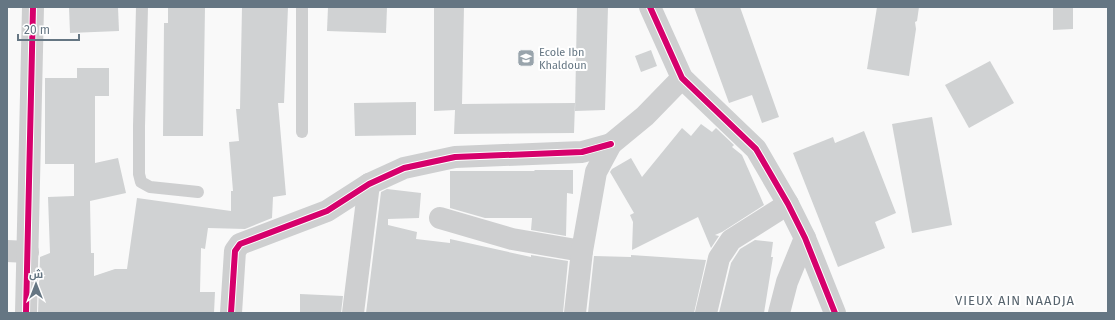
<svg xmlns="http://www.w3.org/2000/svg" width="1115" height="320" viewBox="0 0 1115 320" font-family="'Fira Sans',Cairo,sans-serif">
<rect width="100%" height="100%" fill="#f9f9f9"/>
<g fill="#d0d2d3">
<polygon points="69,7 118,7 119,31 70,33"/>
<polygon points="168,7 205,7 203,136 163,136 164,23 168,23"/>
<polygon points="242,7 288,7 284,103 278,103 286,195 273,197 272,218 245,229 208,228 205,249 201,248 200,292 215,292 214,313 38,313 40,257 50,253 48,197 74,196 74,164 45,164 45,78 77,78 77,68 109,68 109,96 95,96 95,163 118,158 126,193 90,201 91,253 94,253 94,276 115,269 127,269 137,198 231,211 231,191 233,191 229,142 239,141 236,109 240,109"/>
<polygon points="328,7 387,7 386,33 327,31"/>
<polygon points="434,7 464,7 462,104 575,103 574,133 454,134 455,110 434,111"/>
<polygon points="577,7 608,7 605,110 575,111"/>
<polygon points="694,7 740,7 779,117 762,123 752,95 729,103"/>
<polygon points="877,7 919,7 917,21 915,22 916,29 909,76 867,69"/>
<polygon points="1053,7 1073,7 1073,29 1053,30"/>
<polygon points="651,50 657,66 641,72 635,56"/>
<polygon points="990,61 1014,103 969,128 945,85"/>
<polygon points="416,102 416,135 355,136 354,103"/>
<polygon points="932,117 952,225 912,233 892,124"/>
<polygon points="701,124 712,132 716,128 734,145 732,147 742,155 764,205 722,232 715,235 719,236 711,248 698,217 632,250 633,222 630,215 634,213 610,172 612,169 631,158 642,177 682,128 691,136"/>
<polygon points="864,131 896,213 875,222 885,248 838,267 793,153 833,137 835,143"/>
<polygon points="535,170 573,170 573,194 567,193 566,236 531,230 532,218 485,218 450,208 450,171 534,171"/>
<polygon points="387,189 421,193 419,218 388,219 388,225 417,232 416,239 450,243 450,239 531,257 531,255 568,261 563,313 366,313 381,192"/>
<polygon points="755,240 773,242 771,257 773,257 764,313 719,313 731,263 740,249"/>
<polygon points="631,255 706,260 694,313 588,313 594,256 631,257"/>
<polygon points="300,294 343,296 341,313 300,313"/>
</g>
<g fill="none" stroke-linecap="round" stroke-linejoin="round">
<g stroke="#cecfd0" stroke-width="12">
<polyline points="142,7 139,126 139,174 141,182 150,187 198,192"/>
<polyline points="302,7 302,132"/>
</g>
<g stroke="#cecfd0" stroke-width="22">
<polyline points="650,7 682,78 756,149 788,204 805,238 835,313"/>
<polyline points="440,218 512,239 582,251"/>
<polyline points="7,251 28,252"/>
<polyline points="26,313 33,7"/>
<polyline points="231,313 235,251 240,244 327,211 369,184 404,168 455,157 582,152 611,144"/>
<polyline points="353,313 369,184"/>
<polyline points="575,313 582,251 596,172 611,144 645,116 682,78"/>
<polyline points="706,313 719,258 731,240 788,204"/>
<polyline points="779,313 787,282 805,238"/>
</g>
<defs>
<g id="cycleway">
<polyline points="650,7 682,78 756,149 788,204 805,238 835,313"/>
<polyline points="26,313 33,7"/>
<polyline points="231,313 235,251 240,244 327,211 369,184 404,168 455,157 582,152 611,144"/>
</g>
</defs>
<use href="#cycleway" stroke="#fff" stroke-width="8"/>
<use href="#cycleway" stroke="#d6006c" stroke-width="6"/>
</g>
<defs>
<symbol id="school-square" viewBox="-11 -11 22 22"><rect x="-9" y="-9" width="18" height="18" rx="4" fill="#99a4ac" stroke="#fff"/><path d="M0-5L7-2L0 1L-7-2ZM-4 1L0 2.5L4 1V4Q0 6-4 4Z" fill="#fff"/></symbol>
</defs>
<g fill-rule="evenodd">
<use href="#school-square" x="516" y="48" width="20" height="20"/>
</g>
<g text-anchor="middle" stroke-width="4" stroke-linejoin="round" paint-order="stroke">
<g font-size="11" fill="#657683" stroke="#fff" text-anchor="start">
<text x="539" y="56">Ecole Ibn<tspan x="539" dy="13">Khaldoun</tspan></text>
</g>
<g font-size="13" letter-spacing="1" fill="#57646e" stroke="#fff">
<text x="1015" y="305">VIEUX AIN NAADJA</text>
</g>
</g>
<rect width="1115" height="320" fill="none" stroke="#657683" stroke-width="16"/>
<g transform="translate(36 284)" stroke="#ffffff" stroke-width="3" paint-order="stroke">
<path d="M0-3L7 15L0 10L-7 15Z" fill="#657683"/>
<text y="-6" font-size="11" font-weight="bold" text-anchor="middle" fill="#657683">ش</text>
</g>
<path d="M18 34v6h61v-6" fill="none" stroke="#657683" stroke-width="2"/>
<text x="24" y="34" font-size="12" fill="#657683" stroke="#ffffff" stroke-width="3" paint-order="stroke">20 m</text>
</svg>
